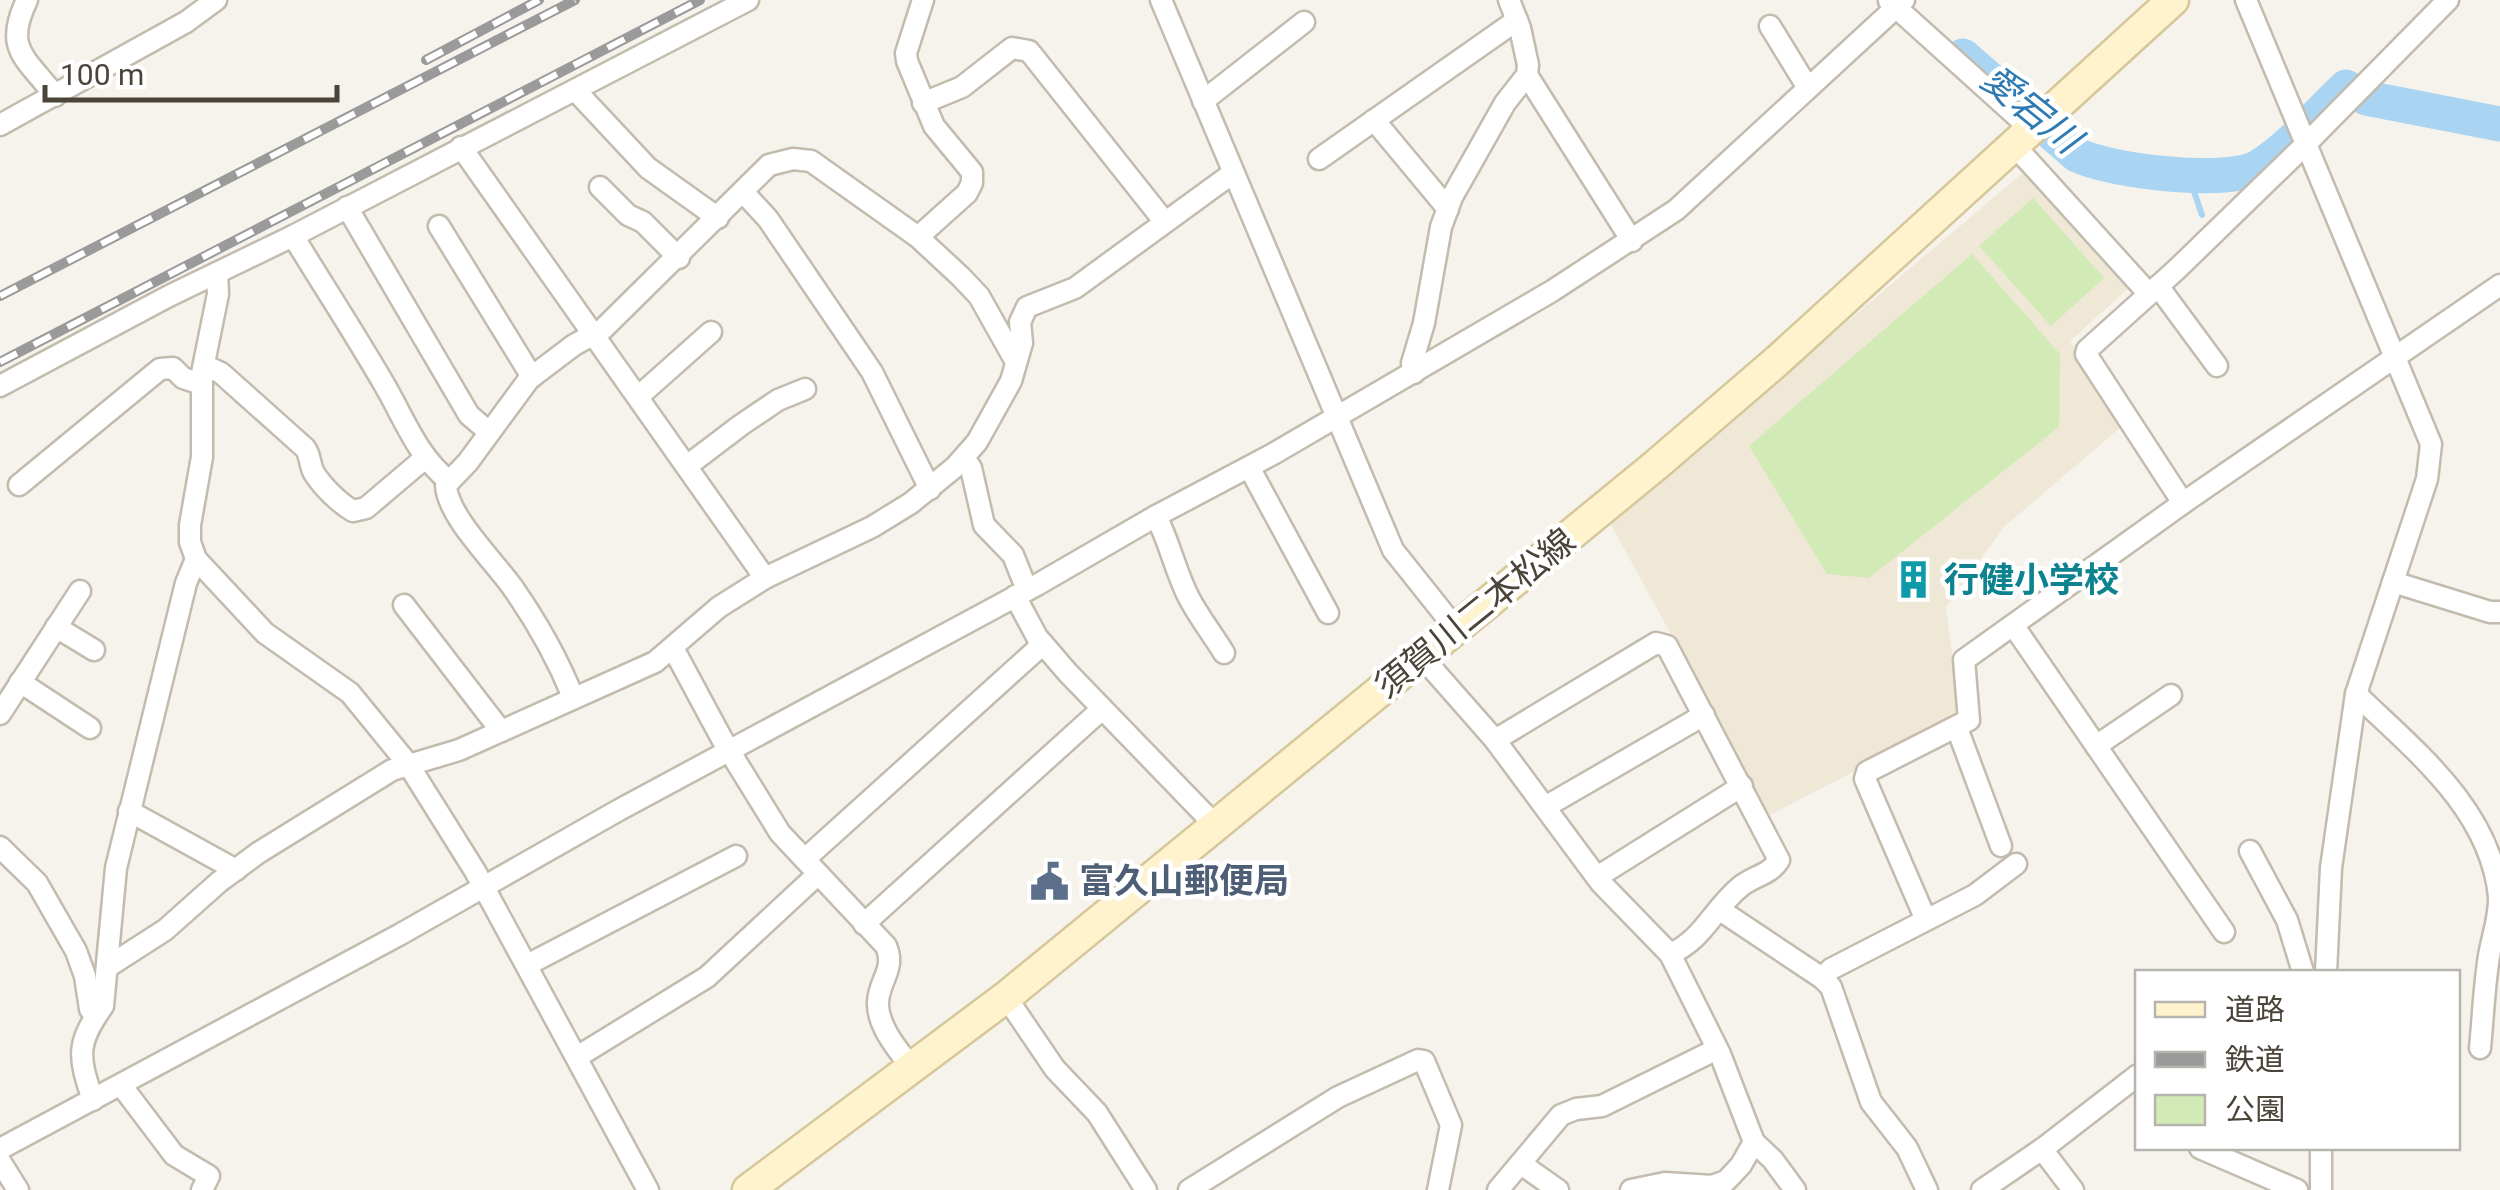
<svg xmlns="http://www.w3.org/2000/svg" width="2500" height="1190" viewBox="0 0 2500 1190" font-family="Roboto,'Noto Sans JP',sans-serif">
<rect width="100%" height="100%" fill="#f6f3ec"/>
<polygon fill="#efe8d6" points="2026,170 2131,286 2070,341 2122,426 2004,527 1946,607 1960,713 1910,736 1857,770 1770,815 1610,523"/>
<g fill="#d2eab5">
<polygon points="2033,198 2104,278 2051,326 1979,246"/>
<polygon points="1972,254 2060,354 2059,427 1869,578 1827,574 1749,446"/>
</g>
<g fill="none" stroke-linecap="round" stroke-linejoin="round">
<polyline stroke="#a9d4f2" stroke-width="6" points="2188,174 2202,215"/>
<path stroke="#a9d4f2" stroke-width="35" d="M1963,56L2077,155C2110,171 2229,186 2260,166C2292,146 2318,113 2346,87L2366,98L2500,124"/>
<defs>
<g id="street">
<path d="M27,0C3,50 26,57 55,96"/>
<polyline points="1161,0 1393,550 1456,629"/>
<polyline points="2246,0 2431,444 2427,479 2356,694 2331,868 2326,972"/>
<polyline points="1889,1 2031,129"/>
<polyline points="1770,26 1808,88"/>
<polyline points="1527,75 1632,241"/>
<polyline points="575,90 648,168 718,218"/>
<polyline points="1203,101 1304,22"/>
<polyline points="923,103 962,87 1012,48 1029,51 1164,221"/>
<polyline points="1374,120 1448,209"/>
<polyline points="0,125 186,22 216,0"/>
<polyline points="2013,144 2149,294"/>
<polyline points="461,147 765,578"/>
<polyline points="1319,159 1517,20"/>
<polyline points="600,187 628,215 643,222 679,258"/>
<polyline points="743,192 768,219 872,372 930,489"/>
<polyline points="347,207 469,415 489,432"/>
<polyline points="439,226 532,377"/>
<path d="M293,236C323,285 355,334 384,384C404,418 417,456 449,481"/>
<polyline points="918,237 967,193 972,183 972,172 934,126 907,61 906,53 923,0"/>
<polyline points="217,273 218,294 202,373 202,457 190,525 190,542 196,559 265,633 350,693 408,764 475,871 648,1190"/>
<polyline points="2158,286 2217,366"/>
<path d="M204,365L221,373L305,448C311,456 309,464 314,473C322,486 339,503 353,511L366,508L425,458"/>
<polyline points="1414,373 1412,363 1424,323 1441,227 1452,197 1505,103 1527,75 1528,65 1520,28 1509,0"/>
<polyline points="0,386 169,296 293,236 748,0"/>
<polyline points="639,396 711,332"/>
<polyline points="964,458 971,468 984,525 1013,555 1027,590"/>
<polyline points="687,466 741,425 778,400 805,389"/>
<polyline points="1249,467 1328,613"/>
<polyline points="19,485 160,369 173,368 183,378 201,384"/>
<polyline points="2183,503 2086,354 2087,350 2176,270 2307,143 2448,0"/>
<path d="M1156,516C1170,543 1175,571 1189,598C1199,617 1213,635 1224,653"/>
<polyline points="2393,582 2490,612 2500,612"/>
<polyline points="1015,596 1037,637 1068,673 1215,825"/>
<polyline points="404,605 501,731"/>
<polyline points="2013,625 2224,932"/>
<polyline points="56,627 94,650"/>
<path d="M673,648L722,739L780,833L886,946C896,969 879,980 878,1002C877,1026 898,1050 912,1068"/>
<polyline points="1422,657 1495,740 1601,883 1670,954 1720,1054 1754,1142 1741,1165 1726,1181 1712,1186 1665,1183 1631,1190"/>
<polyline points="20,682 90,728"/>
<path d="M2356,694C2414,750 2490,809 2499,896C2500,915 2492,938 2489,956C2484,987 2483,1018 2480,1048"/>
<path d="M573,697C558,660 536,621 513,588C495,562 447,516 446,485L468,462L529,379L574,345L603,329L769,165L793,159L811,161L918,237L961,277L979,296L1016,362"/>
<polyline points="0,714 80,591"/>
<polyline points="1957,728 2001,846"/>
<path d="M1495,740L1656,643L1667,646L1779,860C1770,875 1753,876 1740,887C1714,908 1703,940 1670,954"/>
<polyline points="2096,746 2171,695"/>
<polyline points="1545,807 1704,715"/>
<polyline points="129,811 236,870"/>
<polyline points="0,847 37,883 76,951 85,976 90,1009 95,1016"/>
<polyline points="2250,851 2287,920 2303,972"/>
<polyline points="805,859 1043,644"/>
<polyline points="1597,877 1742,786"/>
<polyline points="1720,910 1822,978 1831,987 1871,1102 1907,1148 1927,1190"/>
<polyline points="1926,920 1865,779 1867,772 1969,720 1964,660 2183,503 2500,285"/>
<polyline points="864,924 1102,709"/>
<polyline points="527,965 736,856"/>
<polyline points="109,966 165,930 219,882 258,853 392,770 459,750 655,662 719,607 765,578 872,527 911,503 955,467 977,442 1011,381 1022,343 1020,322 1027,307 1075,288 1233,173"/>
<polyline points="1822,978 1831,969 1975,895 2016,864"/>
<polyline points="1006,997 1055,1069 1097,1113 1146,1190"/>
<polyline points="577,1057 707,977 817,875"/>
<polyline points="121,1085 174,1155 209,1176 202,1190"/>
<path d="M93,1100C78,1056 76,1044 103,1006L116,868L186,583L196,559"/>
<polyline points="1754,1142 1773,1160 1795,1190"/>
<polyline points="2200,1148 2297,1190"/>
<polyline points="0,1149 399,935 619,810 1035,586 1156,516 1273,454 1552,291 1676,210 1904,0"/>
<polyline points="2042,1149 2073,1190"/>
<polyline points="0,1161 18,1190"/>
<polyline points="1521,1164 1558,1190"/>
<polyline points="1189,1190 1338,1097 1418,1060 1424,1061 1451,1125 1438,1190"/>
<polyline points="1498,1190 1561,1115 1576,1109 1602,1106 1717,1049"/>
<polyline points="1982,1190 2045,1147 2138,1075"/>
<polyline points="2321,1190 2321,1148"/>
</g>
<polyline id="secondary" points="748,1190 1006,997 1656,465 1777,361 2173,0"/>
</defs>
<use href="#street" stroke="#c2bbae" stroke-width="25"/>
<use href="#secondary" stroke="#d6c79b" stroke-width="35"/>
<use href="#street" stroke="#fff" stroke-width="20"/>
<use href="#secondary" stroke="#fff3cd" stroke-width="30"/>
<defs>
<g id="rail">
<polyline points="426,60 539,0"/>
<polyline points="0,296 575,0"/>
<polyline points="0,362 700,0"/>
</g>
</defs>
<use href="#rail" stroke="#9a9a9a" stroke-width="10"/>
<use href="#rail" stroke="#fff" stroke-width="6" stroke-dasharray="19" stroke-linecap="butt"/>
</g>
<defs>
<symbol id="building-bare" viewBox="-9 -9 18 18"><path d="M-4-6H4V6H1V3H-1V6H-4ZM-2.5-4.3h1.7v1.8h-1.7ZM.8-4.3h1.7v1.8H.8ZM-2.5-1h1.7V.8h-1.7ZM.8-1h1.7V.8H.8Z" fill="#0f9aa8" stroke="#fff" stroke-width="2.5" paint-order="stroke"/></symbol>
<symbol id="civic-bare" viewBox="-9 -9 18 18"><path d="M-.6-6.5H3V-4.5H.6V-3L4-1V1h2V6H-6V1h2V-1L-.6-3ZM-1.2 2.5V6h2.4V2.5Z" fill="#5c6f8a" stroke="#fff" stroke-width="2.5" paint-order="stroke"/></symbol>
</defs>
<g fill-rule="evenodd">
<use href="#building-bare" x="1886" y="552" width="55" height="55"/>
<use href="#civic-bare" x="1022" y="854" width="55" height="55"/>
</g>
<g text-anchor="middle" stroke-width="9" stroke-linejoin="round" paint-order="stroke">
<g font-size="35" font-weight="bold" fill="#0d838f" stroke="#fff" text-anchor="start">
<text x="1944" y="592">行健小学校</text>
</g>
<g font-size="35" fill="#4b4439" stroke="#fff">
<text transform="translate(1475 613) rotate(-39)" y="12">須賀川二本松線</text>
</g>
<g font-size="35" font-weight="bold" fill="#4e5e75" stroke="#fff" text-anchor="start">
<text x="1079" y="893">富久山郵便局</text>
</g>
<g font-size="38" font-style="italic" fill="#2e7ab2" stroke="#fff">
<text transform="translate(2031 109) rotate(39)" y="13">愛宕川</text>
</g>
</g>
<rect x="2135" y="970" width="325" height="180" fill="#ffffff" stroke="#b7b4b0" stroke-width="2.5"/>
<rect x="2155" y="1002" width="50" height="15" fill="#fff3cd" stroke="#b7b4b0" stroke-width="2.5"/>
<text x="2225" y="1020" font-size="30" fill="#4b4439">道路</text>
<rect x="2155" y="1052" width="50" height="15" fill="#9a9a9a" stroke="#b7b4b0" stroke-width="2.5"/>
<text x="2225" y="1070" font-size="30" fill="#4b4439">鉄道</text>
<rect x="2155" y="1095" width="50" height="30" fill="#d2eab5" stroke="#b7b4b0" stroke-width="2.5"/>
<text x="2225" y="1120" font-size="30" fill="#4b4439">公園</text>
<path d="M45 85v15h292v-15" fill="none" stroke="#4b4439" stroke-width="5"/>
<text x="60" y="85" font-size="30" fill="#4b4439" stroke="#ffffff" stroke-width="8" paint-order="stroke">100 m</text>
</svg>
